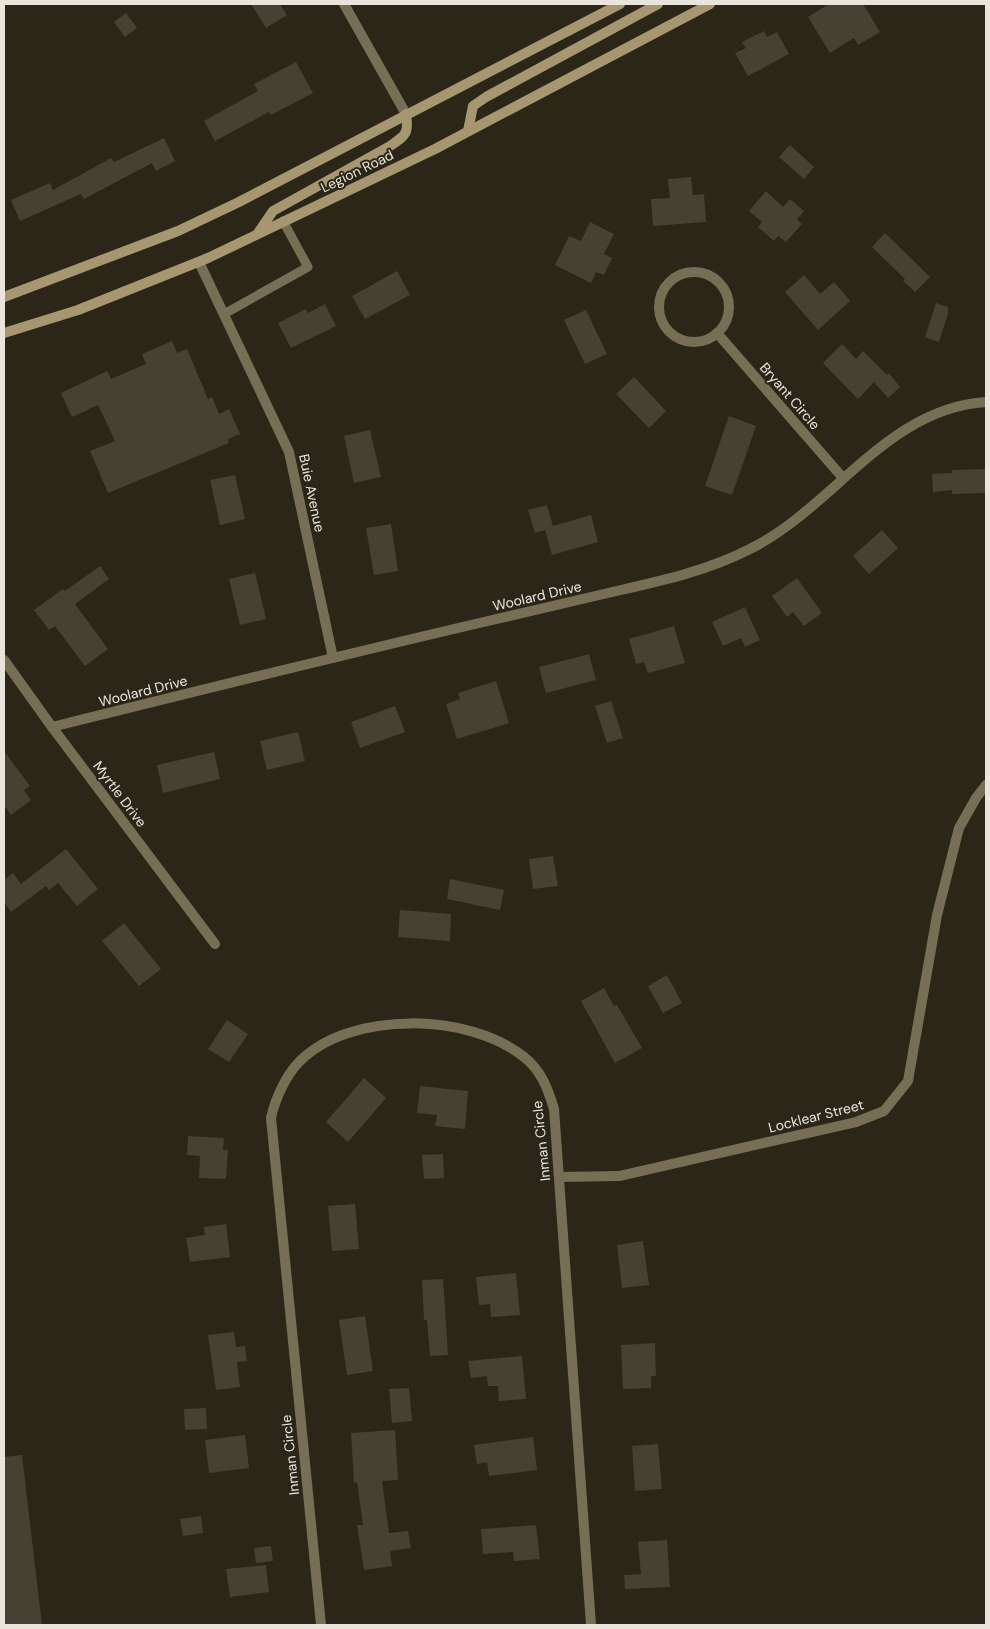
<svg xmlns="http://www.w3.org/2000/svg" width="990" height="1629" viewBox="0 0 990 1629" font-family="'DM Sans',sans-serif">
<rect width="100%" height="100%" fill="#2b2618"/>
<g fill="#464132">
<polygon points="251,4 280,4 287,15 266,28"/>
<polygon points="829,4 863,4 880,32 858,45 854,38 830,53 808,17"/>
<polygon points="126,13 137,28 125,37 114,22"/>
<polygon points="764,31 767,37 777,32 789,54 748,76 735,53 746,48 742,42"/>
<polygon points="296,62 313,93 271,115 269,112 215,141 204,121 258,91 254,84"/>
<polygon points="164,138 175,161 156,171 152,163 84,199 81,194 20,221 11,200 50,183 53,190 111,158 114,162"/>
<polygon points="790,145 814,167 804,179 779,157"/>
<polygon points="691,177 693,195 704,194 706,222 653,226 651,199 670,198 668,179"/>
<polygon points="766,191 783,207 790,199 804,211 797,219 802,224 786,242 778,236 774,241 758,227 762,222 749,211"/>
<polygon points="590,222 614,234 604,254 612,258 604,275 596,272 591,283 555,265 569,236 581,241"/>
<polygon points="885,233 930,277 915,292 903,281 905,279 872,247"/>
<polygon points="397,271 410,295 365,319 352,296"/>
<polygon points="804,275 820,294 834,282 850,301 818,330 785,292"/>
<polygon points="936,303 948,307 948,314 939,342 925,337"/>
<polygon points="325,304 336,326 291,348 278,323 306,309 308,313"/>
<polygon points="586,310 607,354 585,364 564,320"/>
<polygon points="172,341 177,353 187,349 208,399 212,397 219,414 229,409 240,434 228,439 229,443 108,493 90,451 115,441 98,405 72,417 61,393 107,371 111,379 146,364 142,354"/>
<polygon points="842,344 856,359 863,351 887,375 889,373 900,387 888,398 874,382 858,399 823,363"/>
<polygon points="634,377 666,411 649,428 616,394"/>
<polygon points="729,416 756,426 732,495 705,486"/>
<polygon points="370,430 381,477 354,483 344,436"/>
<polygon points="986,469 986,493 952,494 952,490 933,492 932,474 952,473 952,470"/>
<polygon points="235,475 245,519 220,525 210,480"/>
<polygon points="547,505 553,526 591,515 598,542 552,555 545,530 535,533 528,510"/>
<polygon points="391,524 398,571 374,575 366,528"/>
<polygon points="882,530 898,548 869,574 853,556"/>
<polygon points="100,566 109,579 75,604 108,649 85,666 55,626 49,630 34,610 63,589 65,591"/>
<polygon points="255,573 266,619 240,625 229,579"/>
<polygon points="797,578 822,613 804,626 793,612 787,617 772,596"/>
<polygon points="745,607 760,640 745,647 741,638 723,646 712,622"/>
<polygon points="674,626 685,663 648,673 644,662 636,664 629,639"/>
<polygon points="589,654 596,680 546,693 539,667"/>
<polygon points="496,681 509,723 457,739 446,704 460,699 458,693"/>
<polygon points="611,701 623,738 607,743 595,706"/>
<polygon points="395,706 405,732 360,748 351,722"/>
<polygon points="298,732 305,761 267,770 260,741"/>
<polygon points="4,751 30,786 24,790 31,800 11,815 4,805"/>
<polygon points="214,752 220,779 163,793 157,765"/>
<polygon points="66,849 98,889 77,906 58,883 49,890 46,886 11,912 4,902 4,880 13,873 21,884"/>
<polygon points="553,856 558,886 533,889 529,859"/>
<polygon points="450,879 504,890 500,910 447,899"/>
<polygon points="400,910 451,914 450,941 398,937"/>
<polygon points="124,923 161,969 139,986 102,941"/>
<polygon points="667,975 682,1003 663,1013 648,986"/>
<polygon points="604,988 614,1006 617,1005 642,1048 615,1063 581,1001"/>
<polygon points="227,1020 248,1034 229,1062 208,1049"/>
<polygon points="364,1078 386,1098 348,1142 326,1122"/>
<polygon points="420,1086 468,1091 465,1129 435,1126 437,1115 417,1113"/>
<polygon points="188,1136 224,1138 223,1150 228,1150 226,1179 199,1178 200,1156 187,1155"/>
<polygon points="443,1154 444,1178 424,1179 422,1155"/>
<polygon points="355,1204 359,1249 332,1251 328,1206"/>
<polygon points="226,1224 230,1257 190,1262 186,1238 205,1235 204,1227"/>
<polygon points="643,1241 649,1285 622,1288 617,1245"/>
<polygon points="516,1273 520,1315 491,1317 490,1304 479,1305 476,1277"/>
<polygon points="443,1279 448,1355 430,1356 427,1320 424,1320 422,1280"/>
<polygon points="365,1316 373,1371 347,1375 339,1320"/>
<polygon points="234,1332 236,1347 245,1346 247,1361 237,1362 240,1387 216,1390 208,1335"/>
<polygon points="655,1343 656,1376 651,1376 651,1388 623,1389 621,1345"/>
<polygon points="522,1356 526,1399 499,1401 498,1386 488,1386 487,1376 471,1378 468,1361"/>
<polygon points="409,1388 412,1421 392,1423 389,1389"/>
<polygon points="206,1408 207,1429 185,1430 184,1409"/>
<polygon points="395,1430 398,1480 382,1481 389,1533 408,1531 411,1548 390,1551 392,1566 364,1570 357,1525 363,1525 357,1482 354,1483 351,1433"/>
<polygon points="245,1435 249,1468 209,1473 205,1440"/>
<polygon points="533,1437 537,1470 489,1476 487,1462 477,1464 474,1445"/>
<polygon points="658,1444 662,1489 635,1491 632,1446"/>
<polygon points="22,1455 42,1625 4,1625 4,1457"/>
<polygon points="201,1516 203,1533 183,1536 180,1519"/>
<polygon points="536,1525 540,1559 514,1561 513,1552 483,1554 481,1529"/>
<polygon points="667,1540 670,1587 625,1589 624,1575 641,1574 638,1542"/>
<polygon points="271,1546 273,1561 256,1563 254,1548"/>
<polygon points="266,1565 269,1592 230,1597 226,1569"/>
</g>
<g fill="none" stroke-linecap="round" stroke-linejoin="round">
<polyline stroke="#776e56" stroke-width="9" points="224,314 308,267 283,221"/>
<g stroke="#776e56" stroke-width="10">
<polyline points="344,4 406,114"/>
<polyline points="199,262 289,452 333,658"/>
<circle cx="694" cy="307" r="35"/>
<polyline points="717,333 843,478"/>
<polyline points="4,660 52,727 215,944"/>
<path d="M52,727C197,691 342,655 488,621C532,611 577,600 621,590C665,580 709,570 750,549C833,508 887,408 986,402"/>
<polyline points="559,1177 619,1176 856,1122 884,1111 908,1081 937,915 959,828 976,798 986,785"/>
<path d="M321,1625L271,1118C275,1099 286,1075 300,1061C351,1010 470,1013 524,1057C541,1070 548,1089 554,1109L591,1625"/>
</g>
<g stroke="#a69770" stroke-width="10">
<polyline points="468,131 473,106 486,97 658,4"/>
<path d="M258,233L273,211L390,146C406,135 409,134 406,114"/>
<polyline points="4,297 178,231 239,202 620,4"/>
<polyline points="4,333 78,310 208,258 435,149 710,4"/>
</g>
</g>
<g text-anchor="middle" stroke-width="4" stroke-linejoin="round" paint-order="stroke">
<g font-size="14" fill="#e9e5dd" stroke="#2b2618">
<text transform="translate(357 171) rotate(-26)" y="5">Legion Road</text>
<text transform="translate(790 396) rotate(49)" y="5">Bryant Circle</text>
<text transform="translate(312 493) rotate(78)" y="5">Buie Avenue</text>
<text transform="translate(537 596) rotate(-13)" y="5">Woolard Drive</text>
<text transform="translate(143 691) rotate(-14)" y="5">Woolard Drive</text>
<text transform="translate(120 794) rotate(53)" y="5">Myrtle Drive</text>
<text transform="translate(816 1116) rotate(-14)" y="5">Locklear Street</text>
<text transform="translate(541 1141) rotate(-96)" y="5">Inman Circle</text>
<text transform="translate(290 1455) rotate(-96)" y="5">Inman Circle</text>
</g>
</g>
<rect width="990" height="1629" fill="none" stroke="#e9e5dd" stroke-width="10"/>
</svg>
